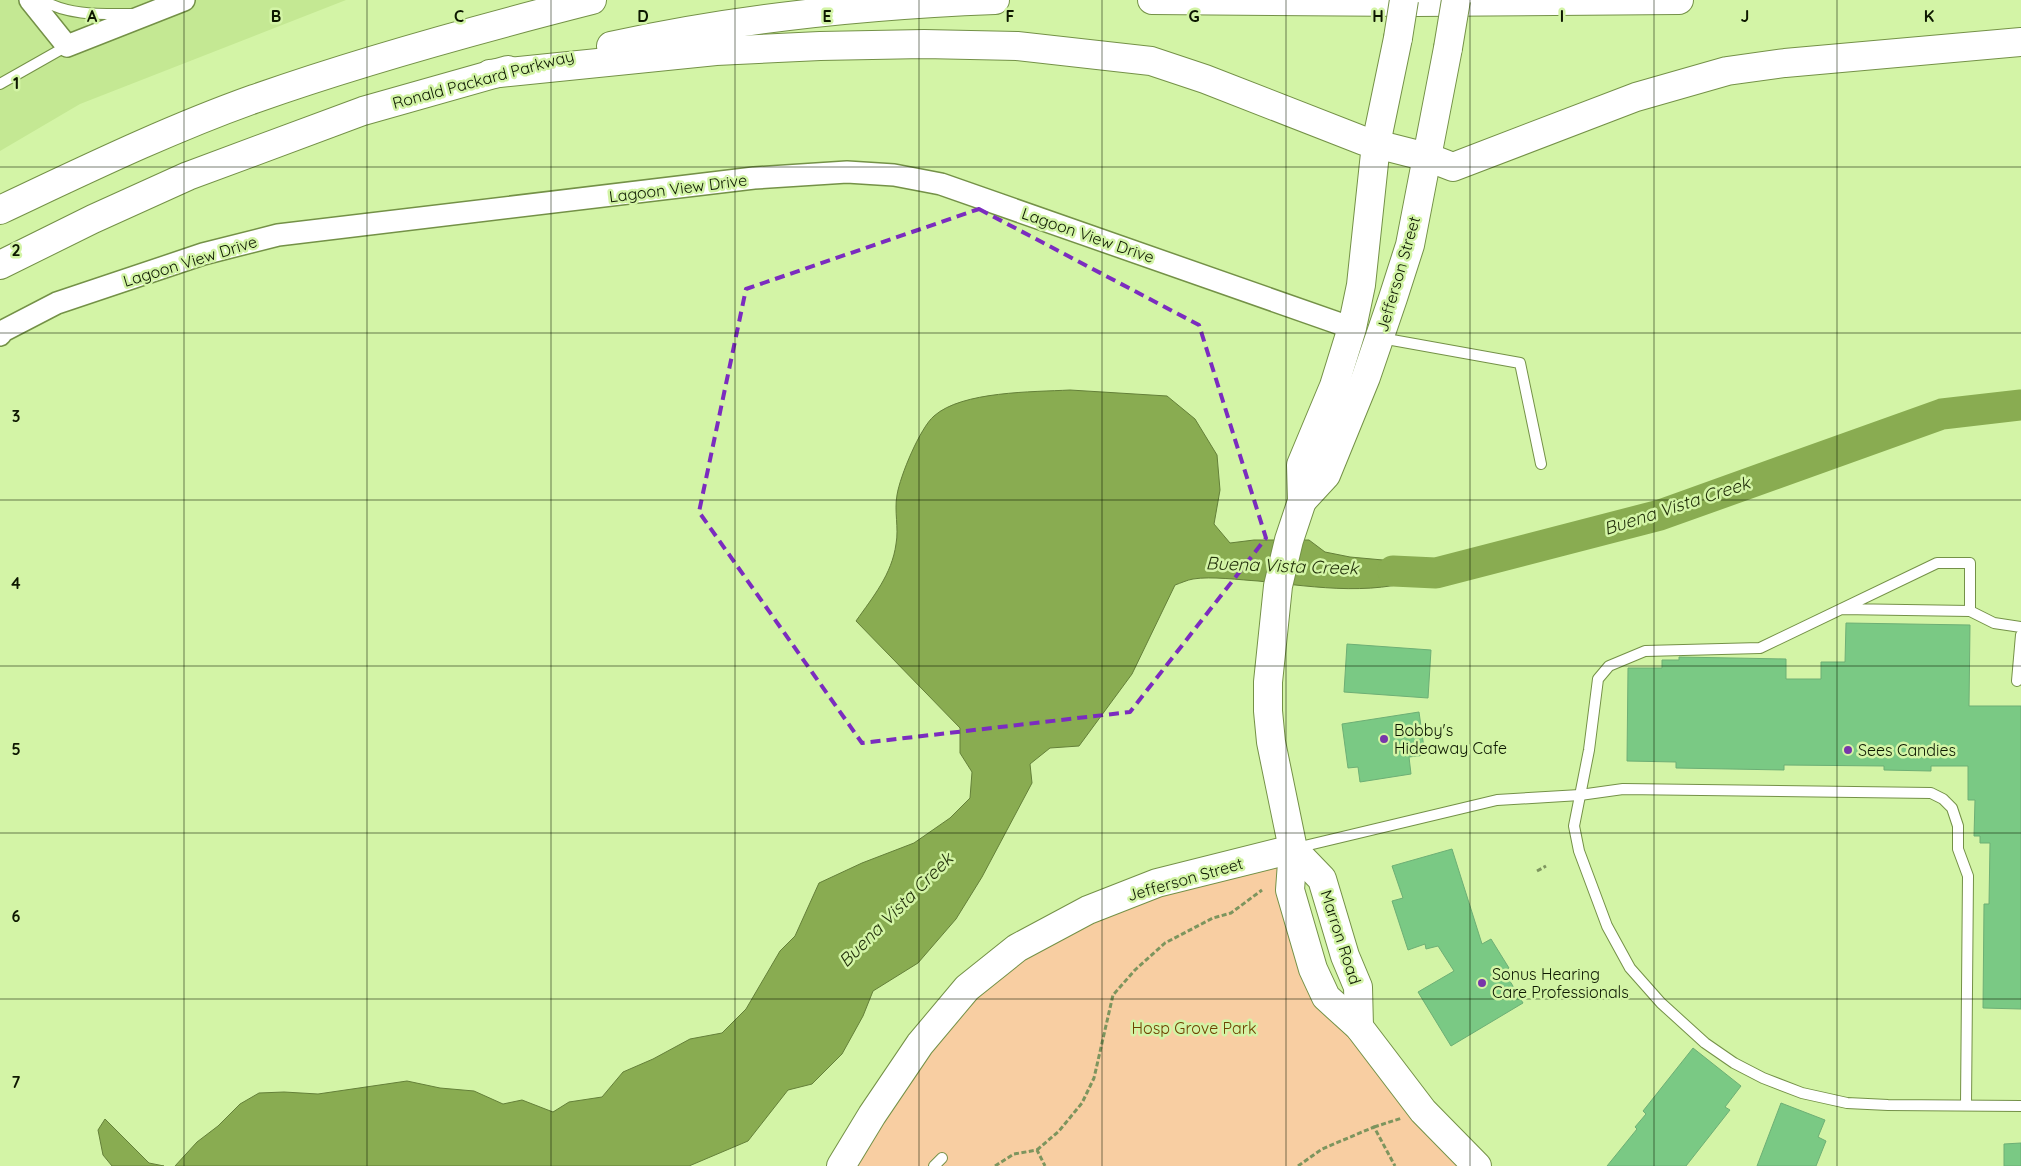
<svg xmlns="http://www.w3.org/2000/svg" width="2021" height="1166" viewBox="0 0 2021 1166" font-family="Quicksand,sans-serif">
<rect width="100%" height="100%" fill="#d3f4a6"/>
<polygon fill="#c4e893" points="0,0 346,0 80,104 0,151"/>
<polygon fill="#f8cea2" points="1286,860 1334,998 1468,1166 852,1166 932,1044 988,983 1043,945 1104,913 1176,887"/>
<g fill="#89ac51" stroke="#648039">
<path d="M1070,390L1167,396L1195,419L1217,455L1220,490L1214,524L1230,543L1254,540H1309L1325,552L1350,557L1427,564L1436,573C1379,598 1318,587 1258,581C1241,580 1211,576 1193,579C1187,580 1181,583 1175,585L1132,674L1079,746L1050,748L1030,764L1032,783L982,877L956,919L918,963L873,991L863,1016L842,1054L812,1084L788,1090L748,1141L689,1166H175L197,1142L218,1126L240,1104L259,1093L284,1092L318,1094L407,1081L440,1088L474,1091L503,1104L522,1100L553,1112L569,1102L602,1097L623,1072L653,1059L690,1039L722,1033L746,1009L780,951L795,936L819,883L862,863L914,843L950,818L970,798L972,772L960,753V728L856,621C873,597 892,574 896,544C899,528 894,511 897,495C900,476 920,428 934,416C962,391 1033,392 1070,390Z"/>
<polygon points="105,1119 149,1163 164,1166 112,1166 103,1155 98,1130"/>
</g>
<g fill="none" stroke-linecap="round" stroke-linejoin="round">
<polyline stroke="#89ac51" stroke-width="31" points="1393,571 1436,573 1660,515 1942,414 2021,405"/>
</g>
<g fill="#7ac984" stroke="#6daf75">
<polygon points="1846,623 1970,625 1969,706 2021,706 2021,1009 1983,1008 1984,904 1989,904 1990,843 1980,843 1980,836 1974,836 1975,800 1968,800 1968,766 1931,766 1931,771 1884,770 1884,766 1784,765 1784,770 1676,768 1676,762 1627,761 1628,668 1662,668 1662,660 1679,660 1679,657 1786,659 1786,679 1821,679 1821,662 1845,662"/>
<polygon points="1347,644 1431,650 1428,698 1344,692"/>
<polygon points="1419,712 1425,755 1409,757 1411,774 1360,782 1358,767 1348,768 1342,724"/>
<polygon points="1452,849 1482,944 1491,939 1509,968 1504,971 1523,1003 1451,1046 1418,992 1454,971 1438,946 1426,949 1425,944 1408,950 1392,901 1403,898 1392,866"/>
<polygon points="1693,1048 1741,1086 1725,1107 1730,1110 1686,1166 1607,1166 1637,1129 1635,1127 1646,1114 1643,1111"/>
<polygon points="1781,1103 1825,1120 1818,1137 1826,1141 1816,1166 1757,1166"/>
<polygon points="2021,1143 2021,1166 2004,1166 2004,1144"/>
</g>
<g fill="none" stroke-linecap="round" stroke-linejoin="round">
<defs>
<g id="lane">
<path d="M42,0C69,16 102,14 132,14"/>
<polyline points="0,84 67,46"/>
<polyline points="1381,338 1520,363 1541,464"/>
<polyline points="1841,609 1970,611 1970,563 1937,563 1760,648 1645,651 1609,666 1598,679 1589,750 1574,826 1579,851 1607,926 1630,968 1661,1003 1705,1043 1734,1063 1763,1078 1802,1093 1847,1103 1888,1105 2021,1106"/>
<polyline points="1970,611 1994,623 2021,627"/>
<polyline points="2017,681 2021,635"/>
<polyline points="1296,848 1497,800 1580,795 1623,789 1931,793 1943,799 1952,808 1958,826 1958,849 1968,876 1966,1105"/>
<polyline points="934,1166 942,1158"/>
</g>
<g id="street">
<polyline points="30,0 67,46 184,0"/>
<polyline points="0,335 3,331 57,303 203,254 278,235 754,178 847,172 894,175 941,184 1352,328"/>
</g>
<g id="secondary">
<polyline points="1398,38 1376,144 1361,285 1352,328 1334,386 1301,465 1302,501 1289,540 1278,586 1268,682 1268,711 1271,742 1293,849 1290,890 1313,969 1326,997 1359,1027 1423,1111 1477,1166"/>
<polyline points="1302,501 1326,475 1366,377 1393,298 1410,245 1448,48"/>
<polyline points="1293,849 1322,879 1345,956 1358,987 1359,1027"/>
<polyline points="841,1166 872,1115 920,1044 967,988 1017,948 1088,910 1157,883 1293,849"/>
</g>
<g id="highway">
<polyline points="1152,0 1415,2 1679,0"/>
<path d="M611,46C737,18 866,5 995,0"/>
<polyline points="490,74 716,51 820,46 924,44 1017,46 1151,61 1205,79 1364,141 1427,157 1453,167 1636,97 1727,71 1785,63 2021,42"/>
<path d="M0,210C83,171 167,130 254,99C364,60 478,29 592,0"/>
<polyline points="0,265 93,219 188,176 363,111 508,70"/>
</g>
</defs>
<use href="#lane" stroke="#749147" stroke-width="12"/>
<use href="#street" stroke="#749147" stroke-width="24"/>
<use href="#secondary" stroke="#749147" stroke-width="30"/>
<use href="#highway" stroke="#749147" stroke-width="30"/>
<g stroke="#7d955e" stroke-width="3" stroke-dasharray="5 2.5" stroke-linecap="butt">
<polyline points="1537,871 1546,866"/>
<polyline points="1374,1127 1402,1118"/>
<polyline points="1037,1150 1059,1131 1082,1103 1094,1078 1113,995 1135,970 1165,943 1213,918 1231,913 1262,890"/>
<polyline points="995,1166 1014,1154 1037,1150 1045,1166"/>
<polyline points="1298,1166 1322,1149 1374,1127 1395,1166"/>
</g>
<use href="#lane" stroke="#fff" stroke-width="10"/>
<use href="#street" stroke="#fff" stroke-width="21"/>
<use href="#secondary" stroke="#fff" stroke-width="28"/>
<use href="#highway" stroke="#fff" stroke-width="28"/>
<defs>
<g id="secondary-bridge">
<polyline points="1398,38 1404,0"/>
<polyline points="1448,48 1456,0"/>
</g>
</defs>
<use href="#secondary-bridge" stroke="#749147" stroke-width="30" stroke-linecap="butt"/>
<use href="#secondary-bridge" stroke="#fff" stroke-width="28"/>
</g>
<path fill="none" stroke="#7b2cbf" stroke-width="4" stroke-dasharray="10 6" stroke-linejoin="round" d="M979,209L1199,325L1266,538L1130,712L862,743L699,512L746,289Z"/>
<path fill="none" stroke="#0d1800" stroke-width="1" stroke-opacity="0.55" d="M184,0V1166M367,0V1166M551,0V1166M735,0V1166M919,0V1166M1102,0V1166M1286,0V1166M1470,0V1166M1654,0V1166M1837,0V1166M0,167H2021M0,333H2021M0,500H2021M0,666H2021M0,833H2021M0,999H2021"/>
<g fill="#7836aa" stroke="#d3f4a6" stroke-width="2">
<circle cx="1384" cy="739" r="5"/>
<circle cx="1848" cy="750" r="5"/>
<circle cx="1482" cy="983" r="5"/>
</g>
<g text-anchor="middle" stroke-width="5" stroke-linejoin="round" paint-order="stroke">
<g font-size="16" fill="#0d1800" stroke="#d3f4a6">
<text transform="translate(483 79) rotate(-15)" y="6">Ronald Packard Parkway</text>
<text transform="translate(678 188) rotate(-7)" y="6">Lagoon View Drive</text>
<text transform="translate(1088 235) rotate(19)" y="6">Lagoon View Drive</text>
<text transform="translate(190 261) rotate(-17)" y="6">Lagoon View Drive</text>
<text transform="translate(1398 274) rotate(-74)" y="6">Jefferson Street</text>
<text transform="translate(1185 879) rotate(-16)" y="6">Jefferson Street</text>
<text transform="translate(1341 937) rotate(72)" y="6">Marron Road</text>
</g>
<g font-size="16" fill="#0d1800" stroke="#d3f4a6" text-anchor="start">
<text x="1394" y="736">Bobby's<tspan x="1394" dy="18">Hideaway Cafe</tspan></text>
<text x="1858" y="756">Sees Candies</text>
<text x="1492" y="980">Sonus Hearing<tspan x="1492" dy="18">Care Professionals</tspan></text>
</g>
<g font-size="16" fill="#6e4100" stroke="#d3f4a6">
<text x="1194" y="1034">Hosp Grove Park</text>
</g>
<g font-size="18" font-style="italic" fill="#24320c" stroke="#d3f4a6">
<text transform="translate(1677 506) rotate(-18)" y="6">Buena Vista Creek</text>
<text transform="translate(1282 566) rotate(2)" y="6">Buena Vista Creek</text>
<text transform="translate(896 910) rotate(-45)" y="6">Buena Vista Creek</text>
</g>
</g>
<g font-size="16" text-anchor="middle" font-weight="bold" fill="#0d1800" stroke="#d3f4a6" stroke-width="5" stroke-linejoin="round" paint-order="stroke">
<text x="92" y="22">A</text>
<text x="276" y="22">B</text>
<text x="459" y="22">C</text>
<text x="643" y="22">D</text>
<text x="827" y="22">E</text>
<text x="1010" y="22">F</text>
<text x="1194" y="22">G</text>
<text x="1378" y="22">H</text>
<text x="1562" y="22">I</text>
<text x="1745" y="22">J</text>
<text x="1929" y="22">K</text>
<text x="16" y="89">1</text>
<text x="16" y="256">2</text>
<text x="16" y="422">3</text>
<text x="16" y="589">4</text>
<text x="16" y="755">5</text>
<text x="16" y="922">6</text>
<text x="16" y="1088">7</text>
</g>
</svg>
